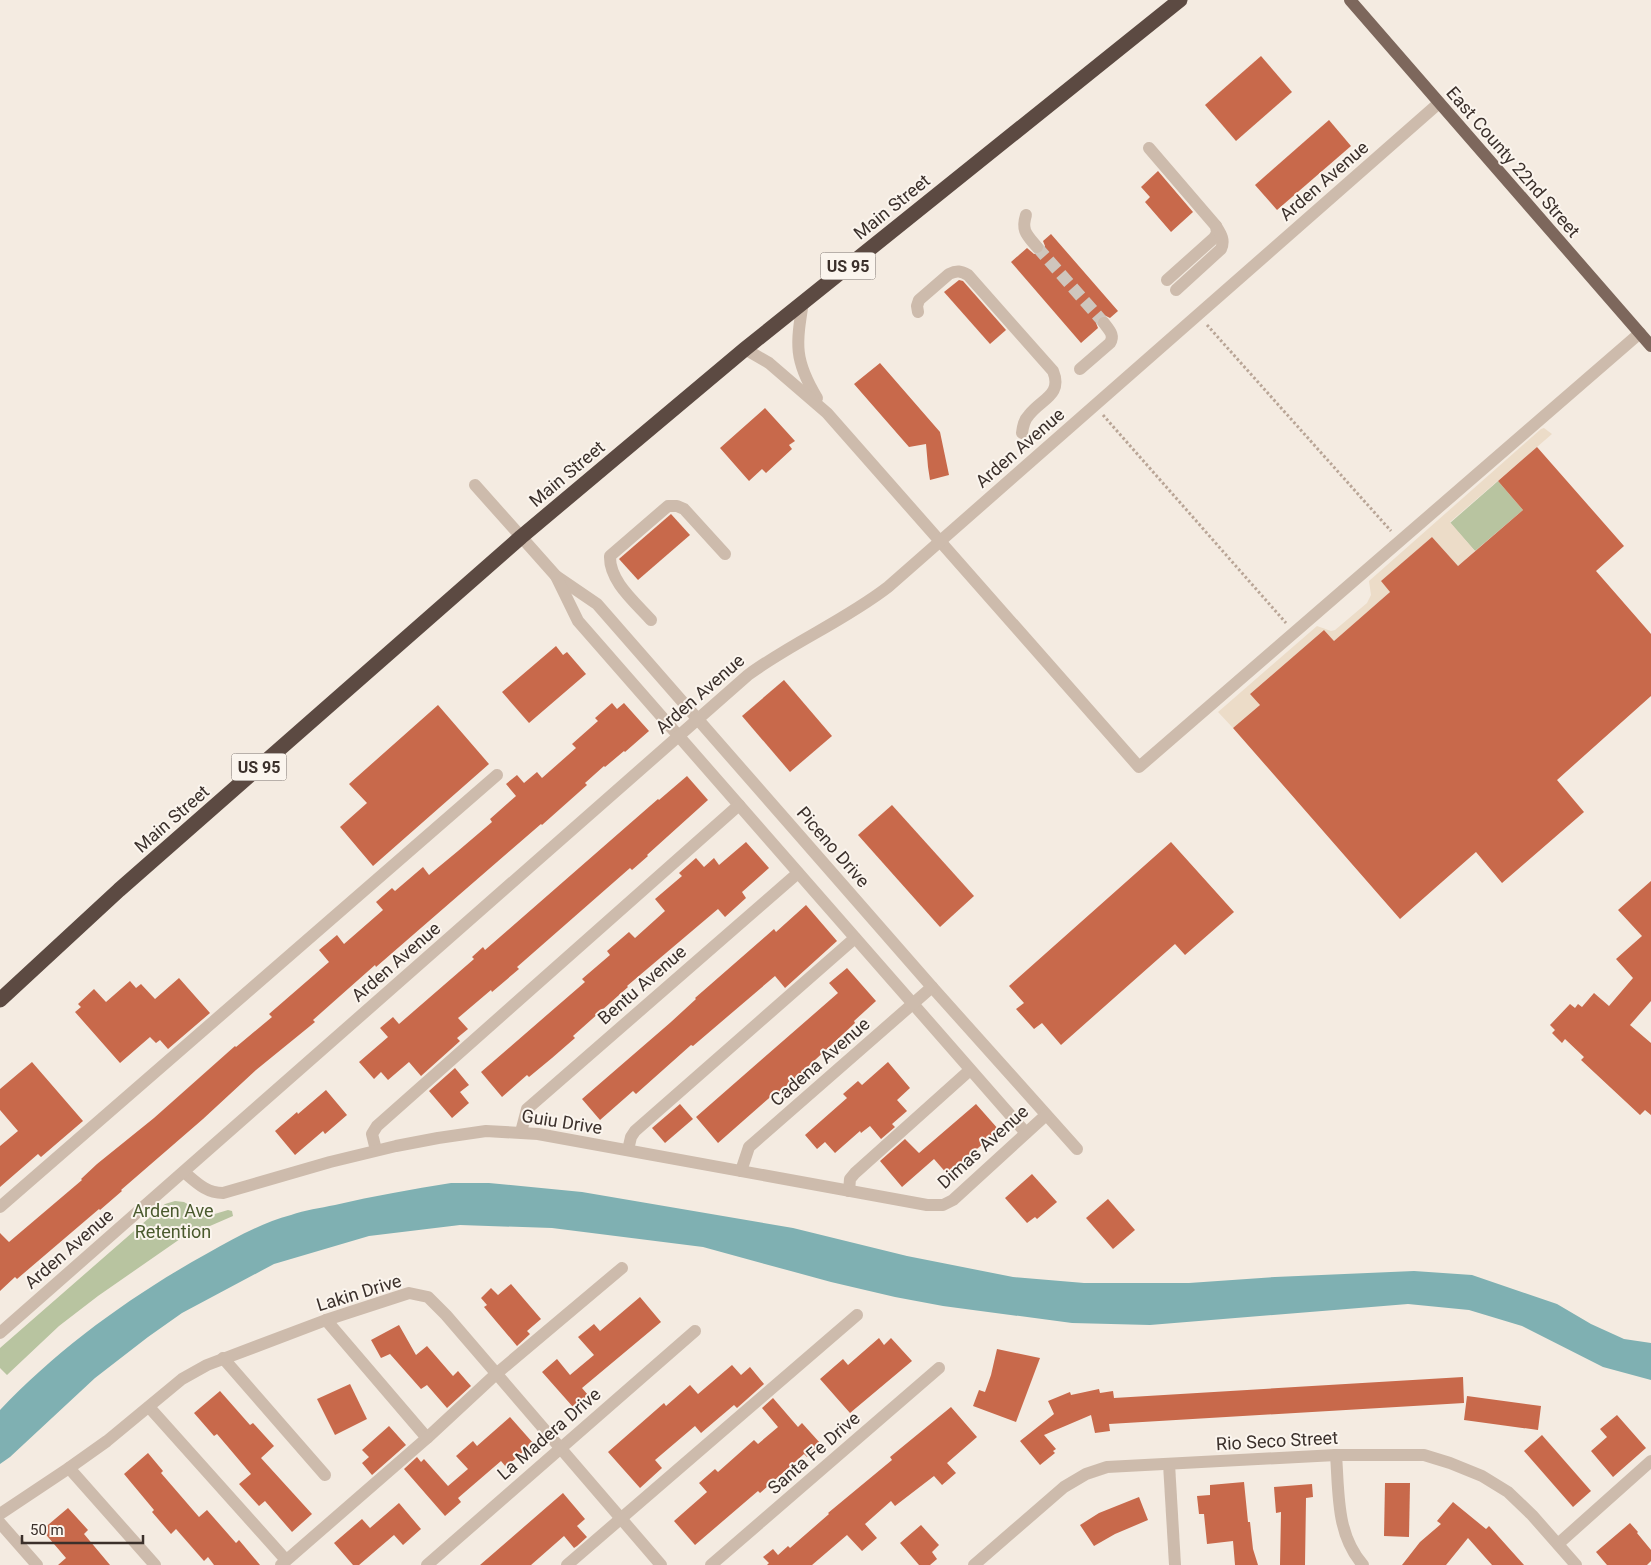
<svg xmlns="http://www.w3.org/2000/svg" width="1651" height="1565" viewBox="0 0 1651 1565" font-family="Roboto,sans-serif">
<rect width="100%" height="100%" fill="#f4ebe1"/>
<g fill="#b8c4a0">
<polygon points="1498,481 1523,510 1475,551 1450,523"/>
<polygon points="175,1201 184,1202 208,1216 228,1210 232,1211 233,1216 180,1239 98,1296 59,1326 7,1375 0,1368 0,1348 165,1204"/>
</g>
<polygon fill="#ecdcc8" points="1544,428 1552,434 1450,522 1475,551 1458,566 1432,537 1382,581 1390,592 1334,641 1324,630 1250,694 1260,705 1233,728 1218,712 1317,626 1331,631 1335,630 1367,603 1371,595 1369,581 1541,429"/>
<path fill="#7fb0b2" d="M451,1183H489L582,1192L793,1228L907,1256L1013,1277L1084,1283H1189L1275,1277L1414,1271L1472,1275L1557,1304L1591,1324L1624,1339L1651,1343V1380L1603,1367L1522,1326L1469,1310L1408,1304L1150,1325L1072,1323L943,1306L895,1297L831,1282L703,1247L552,1228L460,1225L369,1236L274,1264L182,1313L148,1337L95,1378L10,1457L0,1464V1410C60,1347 132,1295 208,1253C235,1238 261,1223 291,1215C305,1210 320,1208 335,1205C374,1196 412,1189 451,1183Z"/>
<g fill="#c8694b">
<polygon points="1261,56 1292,92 1236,141 1205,105"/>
<polygon points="1329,120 1351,146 1277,210 1255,185"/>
<polygon points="1158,171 1193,212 1171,232 1145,202 1150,197 1141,187"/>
<polygon points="1051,234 1118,311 1110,318 1104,315 1099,317 1096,323 1098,328 1081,343 1011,262 1027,248 1034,254 1042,253 1045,246 1043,241"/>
<polygon points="959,280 963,281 1006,330 990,344 944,292"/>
<polygon points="880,363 940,432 949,475 930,480 928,467 926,444 909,447 854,384"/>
<polygon points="765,408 795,441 789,445 792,449 766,473 762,469 749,481 720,448"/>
<polygon points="1537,447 1624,546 1596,571 1651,634 1651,696 1557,780 1584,812 1502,883 1476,852 1400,919 1233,728 1260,705 1250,694 1324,630 1334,641 1390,592 1381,581 1432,537 1458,566 1523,510 1498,481"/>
<polygon points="671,514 690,535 638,580 619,559"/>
<polygon points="556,646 563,655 567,652 586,674 529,723 502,692"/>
<polygon points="784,680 832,736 790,772 742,716"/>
<polygon points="612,703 617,709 624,703 649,731 625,752 624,751 605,767 604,766 585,783 587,785 542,825 541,824 376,967 375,965 340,996 313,1020 315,1022 256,1070 203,1119 121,1190 122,1191 100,1210 99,1209 17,1279 15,1277 0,1291 0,1233 9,1242 82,1180 81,1179 97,1164 154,1118 235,1046 236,1047 272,1017 269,1014 329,962 319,950 337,935 344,944 383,910 376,902 392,888 395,891 423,867 429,875 458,851 492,822 490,819 516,796 506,784 517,775 524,783 537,772 542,778 576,748 572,744 598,721 595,718"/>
<polygon points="438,705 489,764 373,866 340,827 367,803 349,784"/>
<polygon points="687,776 708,800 647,855 648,856 632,870 630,868 517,967 519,969 492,992 491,990 458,1018 468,1029 457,1038 460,1041 421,1076 409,1062 388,1080 381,1072 374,1079 359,1062 388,1037 380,1028 393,1017 399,1024 474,959 472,957 483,947 485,950 658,799 659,800"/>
<polygon points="892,805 974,896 940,927 858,835"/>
<polygon points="746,842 769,868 742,892 746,898 725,917 718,909 627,986 628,987 573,1036 575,1038 552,1058 529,1077 527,1075 502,1097 481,1072 585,982 582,979 610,955 607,951 629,932 635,938 665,911 655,899 682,876 679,873 696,858 704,867 714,858 719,865"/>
<polygon points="1171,842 1234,912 1185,955 1175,944 1061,1045 1042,1023 1034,1029 1016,1009 1024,1003 1009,986"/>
<polygon points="1651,881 1651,1001 1630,1025 1651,1043 1651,1115 1645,1110 1640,1115 1581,1060 1584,1057 1565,1039 1562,1043 1552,1033 1555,1030 1550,1025 1570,1004 1575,1008 1578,1004 1582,1007 1594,993 1609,1006 1633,978 1616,959 1642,936 1618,910"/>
<polygon points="806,905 837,941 785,988 775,976 693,1046 691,1045 636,1094 633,1091 600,1120 582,1099 671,1022 696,999 695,998 774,929 776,932"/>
<polygon points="847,968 876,1001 854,1021 855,1023 802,1072 778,1093 776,1092 718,1143 696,1117 838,993 829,983"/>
<polygon points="179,978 210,1013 168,1049 160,1040 156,1043 150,1037 120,1063 75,1012 81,1007 78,1004 94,989 106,1002 130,981 136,988 141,984 155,999"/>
<polygon points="32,1062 83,1121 41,1157 38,1154 0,1187 0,1146 18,1131 0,1110 0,1089"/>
<polygon points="888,1062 910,1088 897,1100 907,1111 892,1124 895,1127 881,1139 870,1126 861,1133 860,1131 835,1153 825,1142 817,1149 805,1135 847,1098 843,1094 858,1081 862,1085"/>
<polygon points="455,1068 469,1085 460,1092 469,1103 452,1118 429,1091"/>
<polygon points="326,1090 347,1115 325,1134 323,1131 295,1155 275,1131 297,1112 298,1114"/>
<polygon points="680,1104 693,1119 665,1143 652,1128"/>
<polygon points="976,1104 999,1130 970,1155 971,1157 956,1170 955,1168 948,1175 934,1159 902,1187 880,1161 905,1139 919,1153"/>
<polygon points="1032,1174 1057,1202 1037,1219 1035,1217 1027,1223 1005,1198"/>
<polygon points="1108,1199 1135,1230 1113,1249 1086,1218"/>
<polygon points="511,1284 541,1319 527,1331 530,1334 517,1346 484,1307 487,1305 481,1298 491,1288 498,1295"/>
<polygon points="640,1297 661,1322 582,1388 588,1395 573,1407 542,1372 557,1359 570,1375 594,1355 578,1337 594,1324 600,1331"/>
<polygon points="399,1325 416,1355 427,1346 453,1376 458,1371 471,1386 447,1408 427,1385 421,1389 390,1354 381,1358 371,1340"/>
<polygon points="879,1338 884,1345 891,1338 912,1361 850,1413 820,1379 843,1359 848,1365"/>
<polygon points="997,1349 1040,1358 1016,1422 973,1406 979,1390 985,1392 991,1375"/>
<polygon points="732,1365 741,1375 750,1367 764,1384 737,1408 734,1405 701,1433 695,1426 655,1460 662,1468 640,1488 608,1452 664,1403 666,1406 690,1385 698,1394"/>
<polygon points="1463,1377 1464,1403 1109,1424 1110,1431 1095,1433 1091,1415 1044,1435 1056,1449 1053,1451 1055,1453 1040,1465 1020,1441 1054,1414 1048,1401 1070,1392 1071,1395 1099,1389 1100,1393 1113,1391 1114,1398"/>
<polygon points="350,1384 367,1419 335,1435 317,1399"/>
<polygon points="220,1391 250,1425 253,1423 274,1446 261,1458 312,1514 292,1532 265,1501 259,1506 239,1484 251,1474 217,1434 214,1436 194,1413"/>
<polygon points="1467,1396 1541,1406 1538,1430 1464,1420"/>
<polygon points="773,1398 798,1427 802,1423 820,1443 818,1445 820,1446 807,1457 804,1454 760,1493 758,1491 695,1545 674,1521 707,1492 699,1483 715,1469 718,1472 754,1440 758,1444 778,1427 762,1408"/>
<polygon points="951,1407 977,1437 947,1463 956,1473 942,1485 934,1476 895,1506 891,1501 865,1524 877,1538 862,1551 847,1535 812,1565 767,1565 769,1563 763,1557 773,1549 778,1555 788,1546 790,1548 829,1514 828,1513 892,1460 890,1457"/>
<polygon points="1617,1415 1646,1448 1613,1477 1591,1451 1607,1437 1600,1429"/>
<polygon points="510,1417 533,1443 506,1467 501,1461 458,1498 461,1502 445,1516 404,1469 417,1457 421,1462 424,1459 448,1486 468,1469 456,1456 473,1441 477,1446"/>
<polygon points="389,1426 406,1445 372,1475 362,1463 369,1457 362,1450"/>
<polygon points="1542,1435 1591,1491 1573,1507 1524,1451"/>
<polygon points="148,1453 163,1471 161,1473 199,1517 207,1510 236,1543 239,1540 260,1565 214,1565 208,1557 204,1561 176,1529 171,1534 152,1512 154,1510 124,1474"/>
<polygon points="1244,1482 1248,1522 1250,1522 1253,1549 1258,1565 1235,1565 1233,1541 1207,1544 1204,1514 1199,1514 1197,1496 1210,1495 1210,1485"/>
<polygon points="1385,1483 1410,1483 1409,1537 1384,1536"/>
<polygon points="1312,1484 1313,1497 1306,1498 1305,1565 1280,1565 1281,1512 1276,1513 1274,1487"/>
<polygon points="563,1493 585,1519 577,1526 587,1537 577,1546 574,1548 564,1536 531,1565 480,1565"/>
<polygon points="1139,1497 1148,1520 1115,1534 1094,1546 1080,1525 1099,1513"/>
<polygon points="1453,1502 1486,1529 1489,1526 1524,1565 1492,1565 1468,1538 1446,1565 1402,1565 1420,1542 1441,1524 1437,1521"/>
<polygon points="399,1503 421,1529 403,1545 394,1535 359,1565 353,1565 334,1543 362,1519 370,1528"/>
<polygon points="68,1508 88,1530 84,1534 110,1565 58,1565 66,1558 42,1530"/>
<polygon points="1630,1523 1638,1532 1637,1533 1651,1550 1651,1561 1647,1565 1607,1565 1596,1552"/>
<polygon points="921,1525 939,1545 932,1552 937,1559 930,1565 919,1565 900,1543"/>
</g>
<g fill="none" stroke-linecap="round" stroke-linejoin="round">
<polyline stroke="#cfc6bd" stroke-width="12" stroke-dasharray="12 6" stroke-linecap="butt" points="1037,247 1104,323"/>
<g stroke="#b9a596" stroke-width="3" stroke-dasharray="2.5 2.5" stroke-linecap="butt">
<polyline points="1207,325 1391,531"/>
<polyline points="1103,415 1286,623"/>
</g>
<g stroke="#cdbbac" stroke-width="12">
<polyline points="1149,148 1216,226 1217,233 1214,238 1167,280"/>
<path d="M1026,215C1021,231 1027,235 1037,247"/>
<path d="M1176,290L1221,249C1225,240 1221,234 1216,226"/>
<path d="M803,302C796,345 794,360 817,398"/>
<path d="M918,312L917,306L919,300L949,274C957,270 961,271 968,275L1053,371C1063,395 1041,399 1029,415C1024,420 1023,426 1022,433"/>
<polyline points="745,349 769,363 827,413 1139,767 1640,333"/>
<path d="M1080,369L1110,343C1115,335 1109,330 1104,323"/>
<polyline points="475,485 556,576 597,604 932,987 1077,1149"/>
<polyline points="556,576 578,621 1026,1133"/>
<path d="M651,620C635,602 609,581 610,556L668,506H677L684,509L725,554"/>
<polyline points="521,1132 527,1109 798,873"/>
<polyline points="376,1150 372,1134 377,1126 739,805"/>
<polyline points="628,1150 631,1137 635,1131 855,938"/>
<polyline points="741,1171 749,1147 932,987"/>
<path d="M184,1172C196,1182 206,1193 223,1193L330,1162L396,1146L438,1138L486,1131L538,1134L927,1205H943L953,1200L1046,1115"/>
<polyline points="849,1191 850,1179 855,1173 970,1070"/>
<polyline points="0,1207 497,775"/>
<polyline points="326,1320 427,1438"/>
<path d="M0,1333L748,675C793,642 844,621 888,587L1439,103"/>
<polyline points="223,1358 325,1475"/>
<polyline points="149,1407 286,1560"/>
<path d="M1336,1455C1339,1494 1336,1534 1363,1565"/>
<polyline points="1169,1464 1175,1565"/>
<polyline points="69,1468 155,1565"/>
<polyline points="0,1514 69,1468 107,1441 182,1379 207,1365 326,1320 409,1293 428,1297 446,1315 661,1565"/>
<polyline points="0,1523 37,1565"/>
<polyline points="1558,1544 1651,1461"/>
<polyline points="281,1565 427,1438 496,1374 622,1268"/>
<polyline points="427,1565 695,1331"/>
<polyline points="567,1565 857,1315"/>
<polyline points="711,1565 939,1368"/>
<polyline points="974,1565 1064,1487 1086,1474 1107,1467 1336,1455 1424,1455 1450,1463 1482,1476 1508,1492 1532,1515 1576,1565"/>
</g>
<polyline stroke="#7d675c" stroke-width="12" points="1350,0 1651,346"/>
<polyline stroke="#5c4a42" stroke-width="15" points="0,1000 119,890 521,537 745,349 1180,0"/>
</g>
<g text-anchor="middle" stroke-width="4" stroke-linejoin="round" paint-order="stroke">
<g fill="#fbf5ee" stroke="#756b66" stroke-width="1">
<rect x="820.5" y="252.5" width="55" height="27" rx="4"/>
<rect x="231.5" y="753.5" width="55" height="27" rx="4"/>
</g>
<g font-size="16" font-weight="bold" fill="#3b302b">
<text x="848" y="272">US 95</text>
<text x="259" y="773">US 95</text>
</g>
<g font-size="18" fill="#3b302b" stroke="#fbf5ee">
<text transform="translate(1513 162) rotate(49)" y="6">East County 22nd Street</text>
<text transform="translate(1324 181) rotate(-41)" y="6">Arden Avenue</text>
<text transform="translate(892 207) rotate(-39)" y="6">Main Street</text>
<text transform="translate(1020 448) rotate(-41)" y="6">Arden Avenue</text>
<text transform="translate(567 474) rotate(-40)" y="6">Main Street</text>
<text transform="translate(700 694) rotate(-41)" y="6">Arden Avenue</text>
<text transform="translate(172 819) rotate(-41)" y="6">Main Street</text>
<text transform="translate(833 847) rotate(49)" y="6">Piceno Drive</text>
<text transform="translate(396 962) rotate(-41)" y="6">Arden Avenue</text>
<text transform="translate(642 985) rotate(-41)" y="6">Bentu Avenue</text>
<text transform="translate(820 1062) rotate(-41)" y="6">Cadena Avenue</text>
<text transform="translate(562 1122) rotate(9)" y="6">Guiu Drive</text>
<text transform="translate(983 1147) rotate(-42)" y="6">Dimas Avenue</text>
<text transform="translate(69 1249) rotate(-41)" y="6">Arden Avenue</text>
<text transform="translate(359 1293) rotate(-17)" y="6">Lakin Drive</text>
<text transform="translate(549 1434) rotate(-41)" y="6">La Madera Drive</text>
<text transform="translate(1277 1441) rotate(-3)" y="6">Rio Seco Street</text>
<text transform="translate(814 1453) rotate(-41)" y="6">Santa Fe Drive</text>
</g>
<g font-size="18" fill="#4a5a2e" stroke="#fbf5ee">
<text x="173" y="1217">Arden Ave<tspan x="173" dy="21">Retention</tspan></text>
</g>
</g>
<path d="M22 1535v8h121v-8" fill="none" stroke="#3b302b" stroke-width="2.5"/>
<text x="30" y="1535" font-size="15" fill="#3b302b" stroke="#fbf5ee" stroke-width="4" paint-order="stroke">50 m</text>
</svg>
